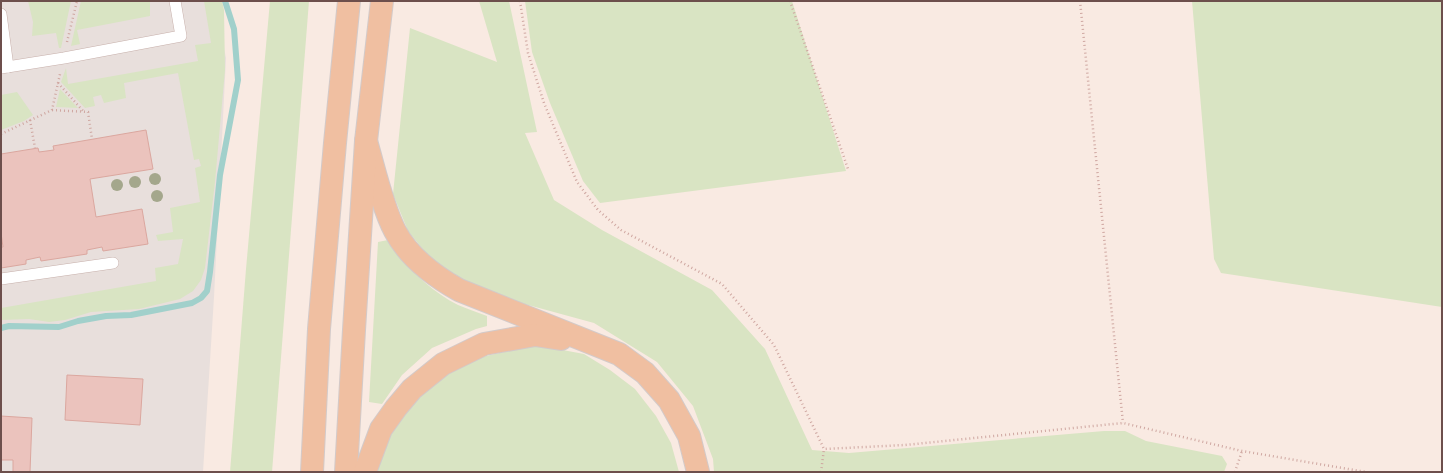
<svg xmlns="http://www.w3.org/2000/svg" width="1443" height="473" viewBox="0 0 1443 473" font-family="'DM Sans',sans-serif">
<rect width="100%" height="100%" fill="#f9eae2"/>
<polygon fill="#e8dfdc" points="1,1 214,1 226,58 214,297 203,472 1,472"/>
<g fill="#d9e4c3">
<polygon points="28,1 71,1 61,48 59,48 56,33 32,36 33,22"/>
<polygon points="81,1 150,1 150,16 77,30 80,44 71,46"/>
<polygon points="204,1 222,1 224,10 225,70 215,182 205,268 201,280 193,291 180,299 139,309 91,312 65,320 49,322 29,319 1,320 1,308 156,281 155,268 178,264 183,239 158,241 156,235 173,232 170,208 200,202 195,168 201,166 199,159 194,160 178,73 124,83 126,98 104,103 101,95 93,97 95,106 85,108 61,82 66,68 68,84 198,61 195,45 211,43"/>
<polygon points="270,1 309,1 272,472 230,472 246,269"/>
<polygon points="479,1 509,1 537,132 525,133 554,200 602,230 712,290 765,349 812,450 849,453 1104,431 1125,431 1146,441 1222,456 1227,464 1224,472 714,472 713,459 693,406 657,362 594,323 506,299 462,280 443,269 430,258 408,231 393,194 410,28 497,62"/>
<polygon points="525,1 792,1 846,171 600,203 583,181 550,103 532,52"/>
<polygon points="1192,1 1442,1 1442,307 1221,273 1214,259"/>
<polygon points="60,89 78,108 56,107"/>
<polygon points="17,92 33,115 24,121 1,130 1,95"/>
<path d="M388,240C406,267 429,290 458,305C467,309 477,312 487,316V326L476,329L432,348L402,375L382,404L369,402L378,242Z"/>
<polygon points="536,345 584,354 610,370 635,389 656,416 671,443 679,472 376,472 388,440 403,412 446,372 486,356"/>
</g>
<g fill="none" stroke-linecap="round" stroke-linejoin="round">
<polyline stroke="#a1d0cb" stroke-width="6" points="1,328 9,326 59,327 78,321 106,316 131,315 192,303 201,298 207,291 210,272 220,175 238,80 234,29 225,1"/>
</g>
<g fill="#ebc3bd" stroke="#dba79f">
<polygon points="146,130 153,169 90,179 96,217 142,209 148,244 103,251 102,247 87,250 87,254 41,261 40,257 26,260 26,264 1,268 1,247 3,247 1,233 1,154 38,148 39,152 54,150 53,146"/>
<polygon points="67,375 143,379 140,425 65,420"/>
<polygon points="1,416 32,418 30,472 13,472 13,460 1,460"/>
</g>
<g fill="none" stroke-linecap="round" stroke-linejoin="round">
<defs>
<g id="lane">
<polyline points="1,14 8,67"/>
<polyline points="1,68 64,58 181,36 175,1"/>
<polyline points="1,279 113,263"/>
</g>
<g id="primary">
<path d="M366,141C374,168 382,206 395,231C409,258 434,276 459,290L619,354L645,373L669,400L689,436L698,472"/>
<polyline points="312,472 319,329 335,143 349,1"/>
<polyline points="346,472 354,330 366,141 382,1"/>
<polyline points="365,472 381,429 396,408 412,389 443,364 484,344 535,335 561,339"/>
</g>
</defs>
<use href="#lane" stroke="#c7b0ab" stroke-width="12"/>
<use href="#primary" stroke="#d3cac9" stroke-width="24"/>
<g stroke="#cfa7a1" stroke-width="2.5" stroke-dasharray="1 3" stroke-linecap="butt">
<polyline points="520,1 528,53 544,103 577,182 598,210 621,230 722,284 774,345 824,449 905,445 1123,423 1242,451 1366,472"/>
<polyline points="790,1 848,169"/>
<polyline points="1080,1 1123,423"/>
<polyline points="67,42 77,1"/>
<polyline points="58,83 84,112"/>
<polyline points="52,110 88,112 92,139"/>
<polyline points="30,120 35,148"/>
<polyline points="1,134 52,110 60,74"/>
<polyline points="821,472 824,449"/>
<polyline points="1235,472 1242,451"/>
</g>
<use href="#lane" stroke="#fff" stroke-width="11"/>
<use href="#primary" stroke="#f0bfa1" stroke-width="22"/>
</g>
<g fill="#a4a78c">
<circle cx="155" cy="179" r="6"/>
<circle cx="135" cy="182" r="6"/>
<circle cx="117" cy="185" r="6"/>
<circle cx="157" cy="196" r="6"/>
</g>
<rect width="1443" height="473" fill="none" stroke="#6d4f4c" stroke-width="4"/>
</svg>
